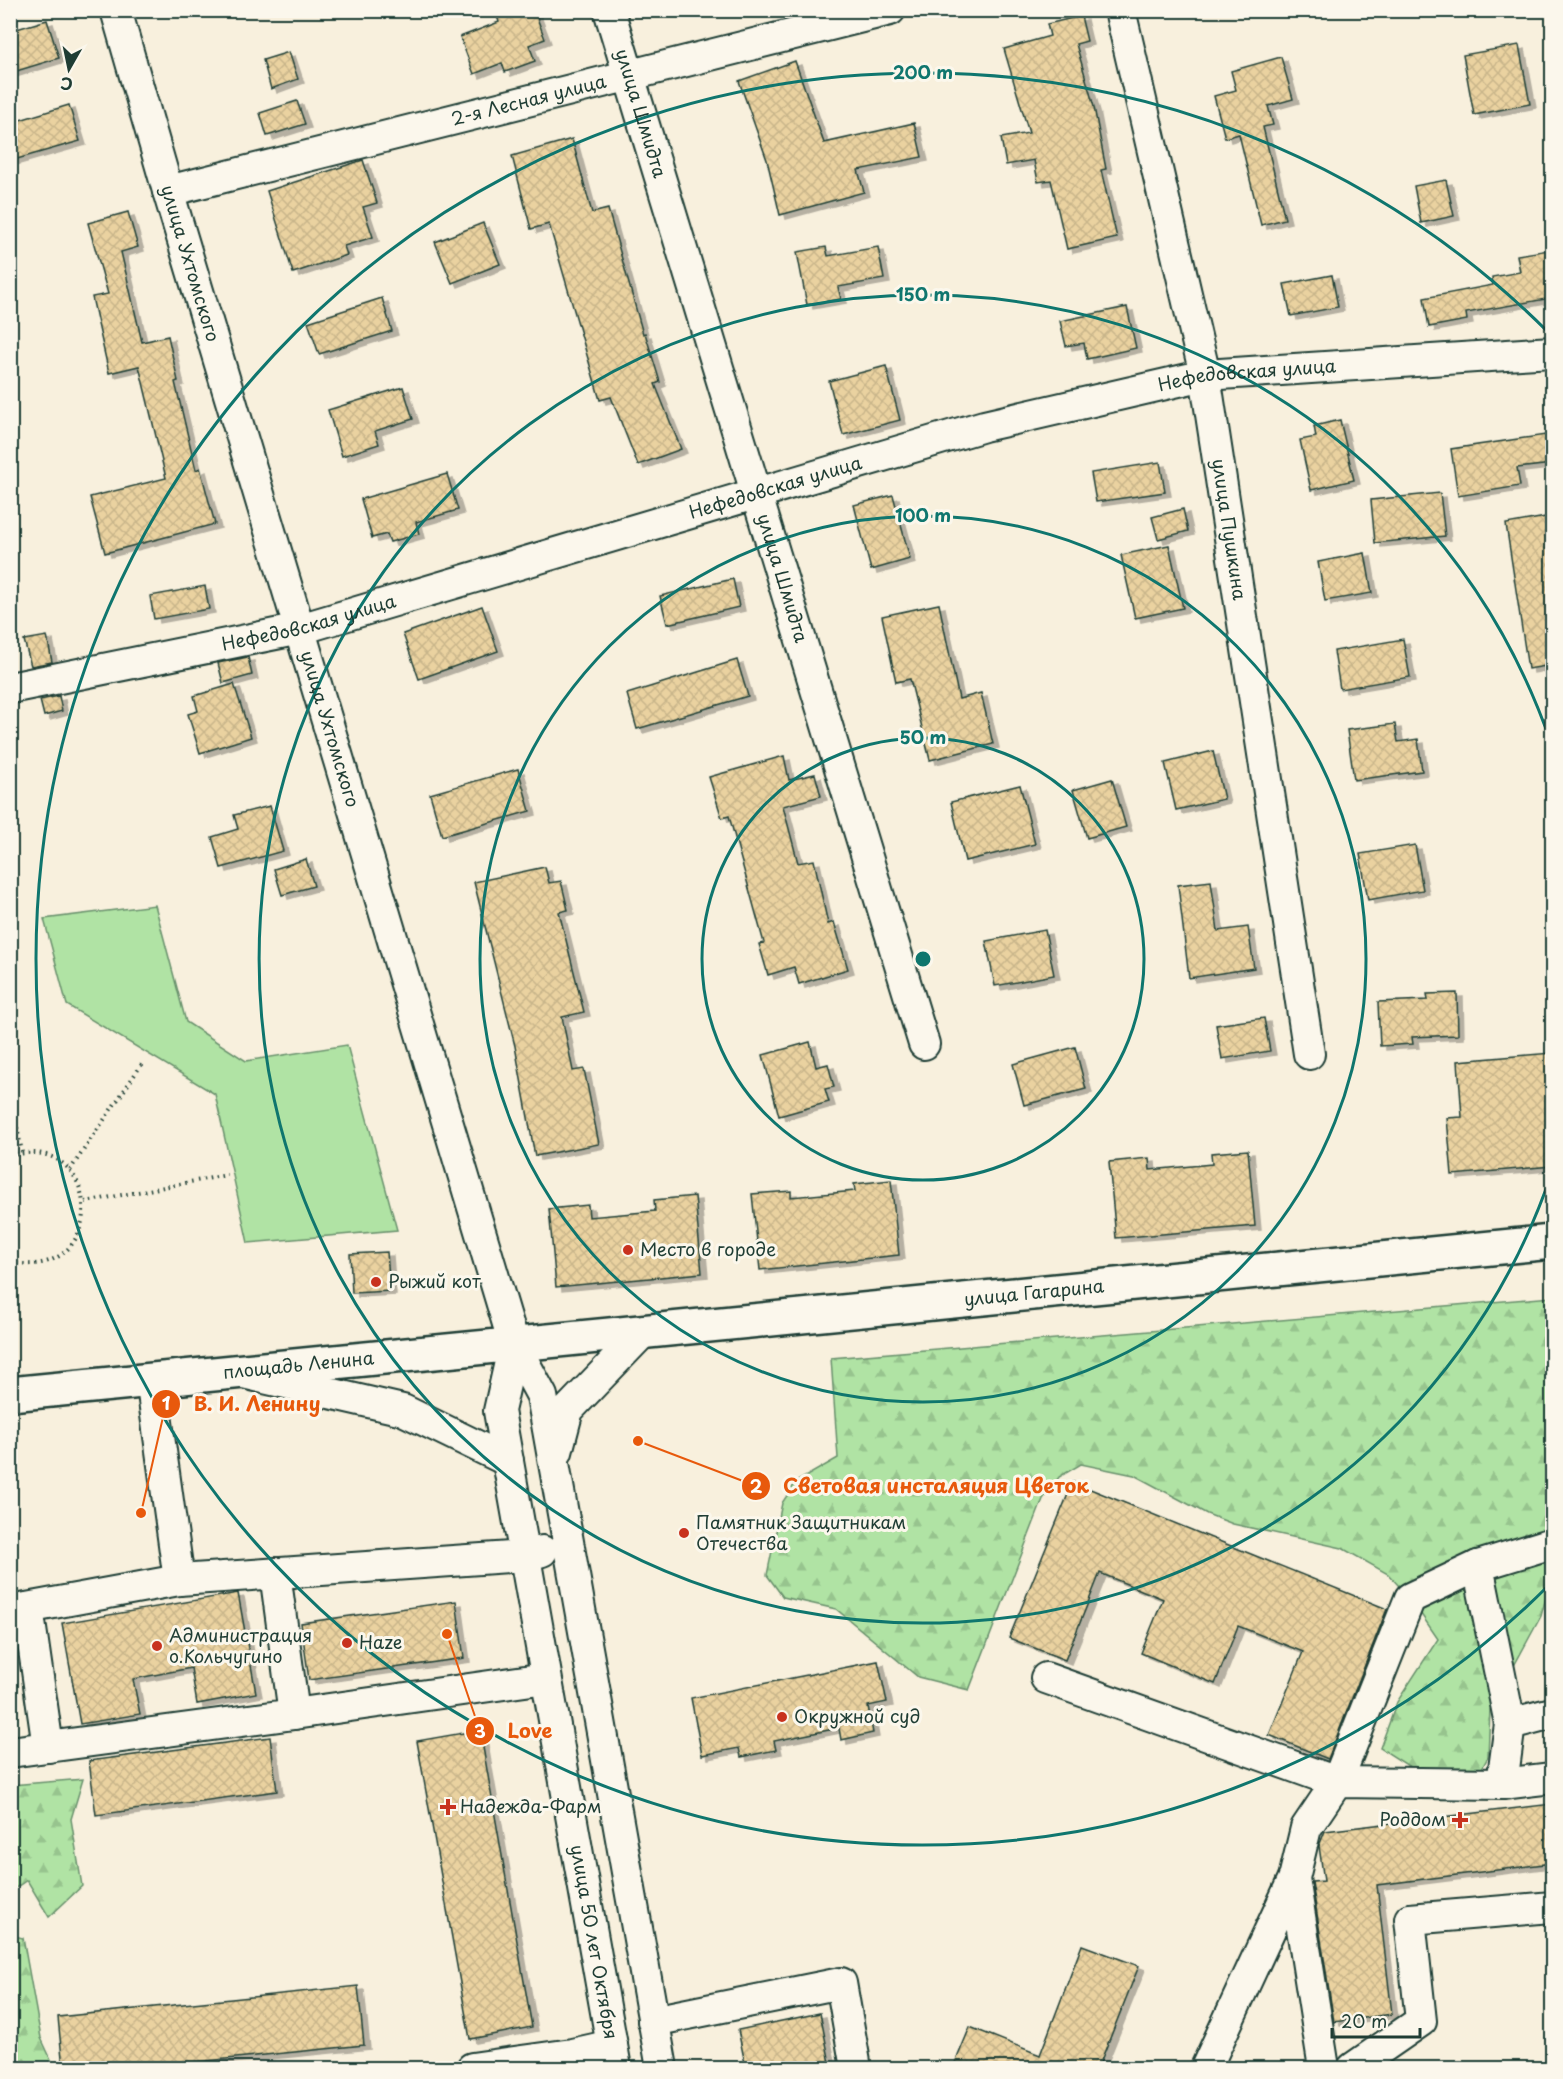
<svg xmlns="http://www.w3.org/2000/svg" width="1563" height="2079" viewBox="0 0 1563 2079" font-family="'Playpen Sans',sans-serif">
<defs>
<pattern id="forest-firs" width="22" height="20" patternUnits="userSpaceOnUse" patternTransform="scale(1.5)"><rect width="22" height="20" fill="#b0e3a4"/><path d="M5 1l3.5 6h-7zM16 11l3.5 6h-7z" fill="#97c48e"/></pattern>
<pattern id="building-cross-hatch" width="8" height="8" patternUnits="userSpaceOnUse" patternTransform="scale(1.5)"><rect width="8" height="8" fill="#ead2a0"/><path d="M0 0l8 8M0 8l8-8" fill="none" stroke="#c8b58a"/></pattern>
<filter id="shadow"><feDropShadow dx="6" dy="4" stdDeviation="0" flood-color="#0004"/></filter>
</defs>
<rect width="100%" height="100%" fill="#f8f0dd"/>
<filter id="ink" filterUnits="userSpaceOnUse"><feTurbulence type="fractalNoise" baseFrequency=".0167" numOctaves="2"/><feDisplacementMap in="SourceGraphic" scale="12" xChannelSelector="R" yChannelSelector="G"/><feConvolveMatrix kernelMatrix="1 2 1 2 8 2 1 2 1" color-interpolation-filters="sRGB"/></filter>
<g filter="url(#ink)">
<polygon fill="#b0e3a4" stroke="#68906c" stroke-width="1.5" points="155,905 186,1022 246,1061 347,1045 397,1230 248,1243 215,1094 67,1005 44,919"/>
<g fill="url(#forest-firs)" stroke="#68906c" stroke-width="1.5">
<polygon points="1552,1297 1552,1576 1541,1616 1490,1710 1488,1757 1476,1779 1424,1776 1380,1748 1397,1702 1438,1639 1410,1598 1388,1574 1342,1548 1233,1524 1207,1514 1134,1475 1081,1464 1059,1477 1043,1499 969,1690 918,1677 836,1609 783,1597 767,1575 782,1503 796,1482 838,1458 831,1358"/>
<polygon points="83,1779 71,1819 82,1886 49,1917 27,1880 11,1891 11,1785"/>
<polygon points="11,1935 23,1938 41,2038 55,2068 11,2068"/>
</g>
<g fill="url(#building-cross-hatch)" stroke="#1f3d34" stroke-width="1.5" filter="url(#shadow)">
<polygon points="495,10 534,10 545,39 529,45 535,61 505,72 502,63 474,74 460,37 499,22"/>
<polygon points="1081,16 1087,41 1076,44 1094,107 1106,169 1101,170 1117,238 1067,249 1051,180 1038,182 1034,160 1006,165 1001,138 1029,133 1004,49 1050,36 1047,24"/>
<polygon points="47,20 59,58 10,73 10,31"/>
<polygon points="1519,45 1530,104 1474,115 1463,55"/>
<polygon points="289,52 298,79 271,89 263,60"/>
<polygon points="1281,57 1293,99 1268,106 1273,125 1263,127 1285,219 1261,225 1239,134 1225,138 1214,96 1236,90 1231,71"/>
<polygon points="795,61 824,143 914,123 922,157 858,170 864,192 780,215 767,160 739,81"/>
<polygon points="297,101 305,124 267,136 260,113"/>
<polygon points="69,105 80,141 10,161 10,123"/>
<polygon points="572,139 592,213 608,209 643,334 645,333 660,382 655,384 681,449 638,465 611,397 600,400 549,224 531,229 512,156"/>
<polygon points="363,160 377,203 363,207 373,237 344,246 347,255 293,273 267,191"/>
<polygon points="1446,180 1454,216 1421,223 1414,186"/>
<polygon points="128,212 138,247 121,252 142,342 168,336 178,381 175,382 196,470 200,468 215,524 105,553 90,497 166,478 139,366 109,373 92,297 108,294 88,223"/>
<polygon points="483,223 500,264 452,283 435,242"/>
<polygon points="826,247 828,256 878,247 884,279 838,287 841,299 807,305 797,252"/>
<polygon points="1549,250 1552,298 1466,313 1467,320 1429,327 1424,298 1493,285 1492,277 1520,272 1517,255"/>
<polygon points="1332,275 1338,307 1291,316 1284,284"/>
<polygon points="382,298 392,331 319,354 308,322"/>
<polygon points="1127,307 1136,348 1087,359 1084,343 1066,346 1060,321"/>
<polygon points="886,366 900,420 843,435 829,381"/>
<polygon points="403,387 413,419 375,431 379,444 342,456 328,410"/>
<polygon points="1340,420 1354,480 1311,490 1300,440 1316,437 1314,426"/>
<polygon points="1552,434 1552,464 1517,468 1520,486 1458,496 1451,449"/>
<polygon points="1160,462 1165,492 1096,502 1091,473"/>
<polygon points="447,474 458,510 416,522 419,534 390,542 387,534 372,538 361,499"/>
<polygon points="1440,493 1445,536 1375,543 1371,500"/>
<polygon points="893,495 910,559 871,570 854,505"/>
<polygon points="1183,509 1188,531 1158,539 1152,517"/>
<polygon points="1552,516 1552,665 1528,669 1506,524"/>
<polygon points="1169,545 1183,608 1135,618 1121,555"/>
<polygon points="1365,553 1372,593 1325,601 1318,562"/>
<polygon points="733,579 739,607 667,624 660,596"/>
<polygon points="205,586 209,609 154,619 150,596"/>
<polygon points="939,604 959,699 981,693 993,744 930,760 910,679 896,682 882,616"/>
<polygon points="482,606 498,651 419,679 403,634"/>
<polygon points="47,636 52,662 31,666 24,640"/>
<polygon points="1403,639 1410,677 1340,689 1334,651"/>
<polygon points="248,657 252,675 223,683 218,663"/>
<polygon points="737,660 748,696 637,729 627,694"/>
<polygon points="234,684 251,737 200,753 188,714 198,711 194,696"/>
<polygon points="59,696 62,711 44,716 40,700"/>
<polygon points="1395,724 1398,742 1418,739 1422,771 1354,780 1347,730"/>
<polygon points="1213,751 1224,799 1176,810 1165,763"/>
<polygon points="784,756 789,780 815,774 821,796 783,806 798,863 814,860 828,924 834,922 848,969 799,984 794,967 768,975 759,944 764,943 729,816 722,818 709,777"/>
<polygon points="518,769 530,811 442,836 430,794"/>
<polygon points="1112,779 1126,827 1087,838 1073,790"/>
<polygon points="1020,785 1035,844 965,861 951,802"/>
<polygon points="270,806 283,851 221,868 212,837 238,829 234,815"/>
<polygon points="1415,845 1423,890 1368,900 1360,854"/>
<polygon points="306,859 314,886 282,895 274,869"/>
<polygon points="545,867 549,883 561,881 568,910 559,912 584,1012 562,1017 573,1071 584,1069 599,1144 535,1156 515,1046 474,882"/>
<polygon points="1211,881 1218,931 1248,927 1254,968 1189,978 1178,885"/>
<polygon points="1045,930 1054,975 995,986 986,941"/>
<polygon points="1457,993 1458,1035 1412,1037 1413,1044 1380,1046 1378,1002 1428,1000 1427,994"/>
<polygon points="1264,1018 1270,1051 1222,1059 1216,1025"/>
<polygon points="810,1042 816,1067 828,1064 834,1087 825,1089 829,1102 779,1116 763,1055"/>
<polygon points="1075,1047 1086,1089 1024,1105 1013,1064"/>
<polygon points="1552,1053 1552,1166 1452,1175 1447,1118 1462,1117 1458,1061"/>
<polygon points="1248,1150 1255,1226 1116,1238 1109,1162 1149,1158 1150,1170 1212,1164 1211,1153"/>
<polygon points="891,1180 899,1255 760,1270 752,1194 791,1191 791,1197 855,1191 854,1184"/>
<polygon points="695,1196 702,1273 556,1287 549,1209 588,1205 589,1217 655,1211 654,1200"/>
<polygon points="387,1252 390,1291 352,1293 350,1254"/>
<polygon points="1073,1482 1387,1609 1328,1759 1269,1735 1303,1652 1238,1626 1215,1684 1141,1653 1163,1599 1100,1573 1065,1660 1009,1638"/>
<polygon points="238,1593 256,1693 197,1704 191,1668 133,1679 140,1714 80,1724 62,1623"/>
<polygon points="456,1601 464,1658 309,1680 301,1623"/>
<polygon points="878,1661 887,1702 868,1706 873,1733 841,1740 839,1728 774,1741 776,1750 741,1757 739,1748 702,1755 691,1698"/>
<polygon points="480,1730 532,2027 470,2039 417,1741"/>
<polygon points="270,1737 277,1791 96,1815 89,1761"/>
<polygon points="1552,1804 1552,1863 1377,1885 1392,2014 1334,2022 1312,1882 1324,1881 1319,1846 1325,1831"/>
<polygon points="1082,1945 1139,1966 1098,2068 968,2068 955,2063 970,2027 1040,2055"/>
<polygon points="358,1986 364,2045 137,2068 63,2068 58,2017"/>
<polygon points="820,2013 831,2068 746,2068 738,2030"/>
</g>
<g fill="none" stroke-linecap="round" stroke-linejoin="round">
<defs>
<g id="minor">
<path id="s1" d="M116,10L168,191L514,1344L542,1396L662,2068"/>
<path id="s2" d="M609,10L924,1044"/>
<path id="s3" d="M1120,10L1205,375L1309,1054"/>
<path id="s4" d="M168,191L890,10"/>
<path id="s5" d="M10,688L300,629L984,426L1205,375L1552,352"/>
<path id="s6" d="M514,1344L499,1411L616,2068"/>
<polyline points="247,1374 403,1410 508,1461"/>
<polyline points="151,1379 179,1580 525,1556 542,1551"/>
<polyline points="557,1452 568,1410 645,1330"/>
<polyline points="28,1608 48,1747"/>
<polyline points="10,1611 179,1580"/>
<polyline points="1046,1678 1337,1782 1410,1598 1478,1566"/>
<polyline points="294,1714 546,1678"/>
<polyline points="1510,1724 1478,1566 1549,1544"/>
<polyline points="10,1752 294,1714 275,1573"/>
<polyline points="1502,1784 1552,1778"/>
<polyline points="653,2021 841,1983 856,2068"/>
<polyline points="472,2068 572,2054 612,2045"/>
<polyline points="1206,2068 1294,1878"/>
<polyline points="1324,2068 1294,1878 1306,1828 1337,1782 1502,1784 1510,1724 1552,1713"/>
<polyline points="1353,2068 1421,2021 1410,1919 1552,1907"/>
</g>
<g id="major">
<path id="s7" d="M10,1394L1552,1242"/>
</g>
</defs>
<use href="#minor" stroke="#1f3d34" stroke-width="34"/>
<use href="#major" stroke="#1f3d34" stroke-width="38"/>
<g stroke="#1f3d34" stroke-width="4" stroke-dasharray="1.5 4.5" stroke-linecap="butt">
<polyline points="10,1092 22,1152"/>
<path d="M10,1156C104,1129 111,1284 10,1262"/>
<polyline points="70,1170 144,1061"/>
<polyline points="85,1202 227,1175"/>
</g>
<use href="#minor" stroke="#fbf7ec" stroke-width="30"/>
<use href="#major" stroke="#fbf7ec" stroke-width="33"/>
</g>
</g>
<g fill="none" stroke="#0f766e" stroke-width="3">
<circle cx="923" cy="959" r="221"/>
<circle cx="923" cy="959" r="443"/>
<path d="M1551 1175A664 664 0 1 1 1551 743"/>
<path d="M1549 1585A886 886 0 1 1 1549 333"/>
</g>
<g fill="#c8321e" stroke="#fbf7ec" stroke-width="2">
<circle cx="628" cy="1250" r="6"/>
<circle cx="376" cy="1282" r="6"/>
<circle cx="684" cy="1533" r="6"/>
<circle cx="347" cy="1643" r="6"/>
<circle cx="157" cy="1646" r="6"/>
<circle cx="782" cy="1717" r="6"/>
<path d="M445 1798h6v6h6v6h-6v6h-6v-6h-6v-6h6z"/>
<path d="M1457 1811h6v6h6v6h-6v6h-6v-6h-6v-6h6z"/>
</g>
<g text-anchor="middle" stroke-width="6" stroke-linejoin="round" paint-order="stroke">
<g font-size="18" fill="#1f3d34" stroke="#fbf7ec">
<text dy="6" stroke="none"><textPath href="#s4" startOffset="372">2-я Лесная улица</textPath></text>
<text dy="6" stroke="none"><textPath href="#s2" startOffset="108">улица Шмидта</textPath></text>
<text dy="6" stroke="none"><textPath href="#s1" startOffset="264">улица Ухтомского</textPath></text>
<text dy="6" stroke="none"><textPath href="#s5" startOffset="1278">Нефедовская улица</textPath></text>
<text dy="6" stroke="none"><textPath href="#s5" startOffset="792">Нефедовская улица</textPath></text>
<text dy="6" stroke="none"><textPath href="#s3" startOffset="531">улица Пушкина</textPath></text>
<text dy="6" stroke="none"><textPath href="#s2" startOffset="594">улица Шмидта</textPath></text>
<text dy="6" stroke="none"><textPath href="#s5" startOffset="306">Нефедовская улица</textPath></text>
<text dy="6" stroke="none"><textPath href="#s1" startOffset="750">улица Ухтомского</textPath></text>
<text dy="6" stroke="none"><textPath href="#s7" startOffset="1029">улица Гагарина</textPath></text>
<text dy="6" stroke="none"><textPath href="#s7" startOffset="290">площадь Ленина</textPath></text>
<text dy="6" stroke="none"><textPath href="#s6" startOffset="608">улица 50 лет Октября</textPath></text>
</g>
<g font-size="18" fill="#1f3d34" stroke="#fbf7ec" text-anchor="start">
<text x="640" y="1256">Место в городе</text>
<text x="388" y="1288">Рыжий кот</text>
<text x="696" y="1529">Памятник Защитникам<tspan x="696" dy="21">Отечества</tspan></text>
<text x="169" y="1642">Администрация<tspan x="169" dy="21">о.Кольчугино</tspan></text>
<text x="359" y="1649">Haze</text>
<text x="794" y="1723">Окружной суд</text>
<text x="460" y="1813">Надежда-Фарм</text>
<text x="1446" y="1826" text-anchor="end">Роддом</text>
</g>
</g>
<circle cx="923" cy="959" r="9" fill="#0f766e" stroke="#fbf7ec" stroke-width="3"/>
<g font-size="18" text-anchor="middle" font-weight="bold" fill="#0f766e" stroke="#fbf7ec" stroke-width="6" stroke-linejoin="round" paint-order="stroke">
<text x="923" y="79">200 m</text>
<text x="923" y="301">150 m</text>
<text x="923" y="522">100 m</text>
<text x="923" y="744">50 m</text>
</g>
<path fill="none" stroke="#e8590c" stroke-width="2" d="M141 1513L166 1404M638 1441L756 1486M447 1634L480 1731"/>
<g fill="#e8590c" stroke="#fbf7ec" stroke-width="2">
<circle cx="141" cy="1513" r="6"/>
<circle cx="638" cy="1441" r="6"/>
<circle cx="447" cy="1634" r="6"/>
<circle cx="166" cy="1404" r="15"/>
<circle cx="756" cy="1486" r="15"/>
<circle cx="480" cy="1731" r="15"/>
</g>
<g font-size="18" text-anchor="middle" font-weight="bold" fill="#fff">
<text x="166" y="1410">1</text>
<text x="756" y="1493">2</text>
<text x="480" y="1738">3</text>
</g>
<g font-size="20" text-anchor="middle" font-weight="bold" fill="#e8590c" stroke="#fbf7ec" stroke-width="6" stroke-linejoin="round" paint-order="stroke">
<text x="257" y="1411">В. И. Ленину</text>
<text x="936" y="1493">Световая инсталяция Цветок</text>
<text x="530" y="1738">Love</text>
</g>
<rect width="1563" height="2079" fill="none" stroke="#fbf7ec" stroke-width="36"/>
<rect x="18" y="18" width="1527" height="2043" fill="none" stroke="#1f3d34" stroke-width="2" filter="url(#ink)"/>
<g transform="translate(69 69) rotate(189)" stroke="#fbf7ec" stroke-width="4.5" paint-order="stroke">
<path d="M0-4.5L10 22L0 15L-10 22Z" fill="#1f3d34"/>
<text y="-9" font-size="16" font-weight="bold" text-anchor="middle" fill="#1f3d34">С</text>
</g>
<path d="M1332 2028v9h88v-9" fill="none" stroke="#1f3d34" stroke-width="3"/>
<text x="1341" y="2028" font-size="18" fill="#1f3d34" stroke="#fbf7ec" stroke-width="4.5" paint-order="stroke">20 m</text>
</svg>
